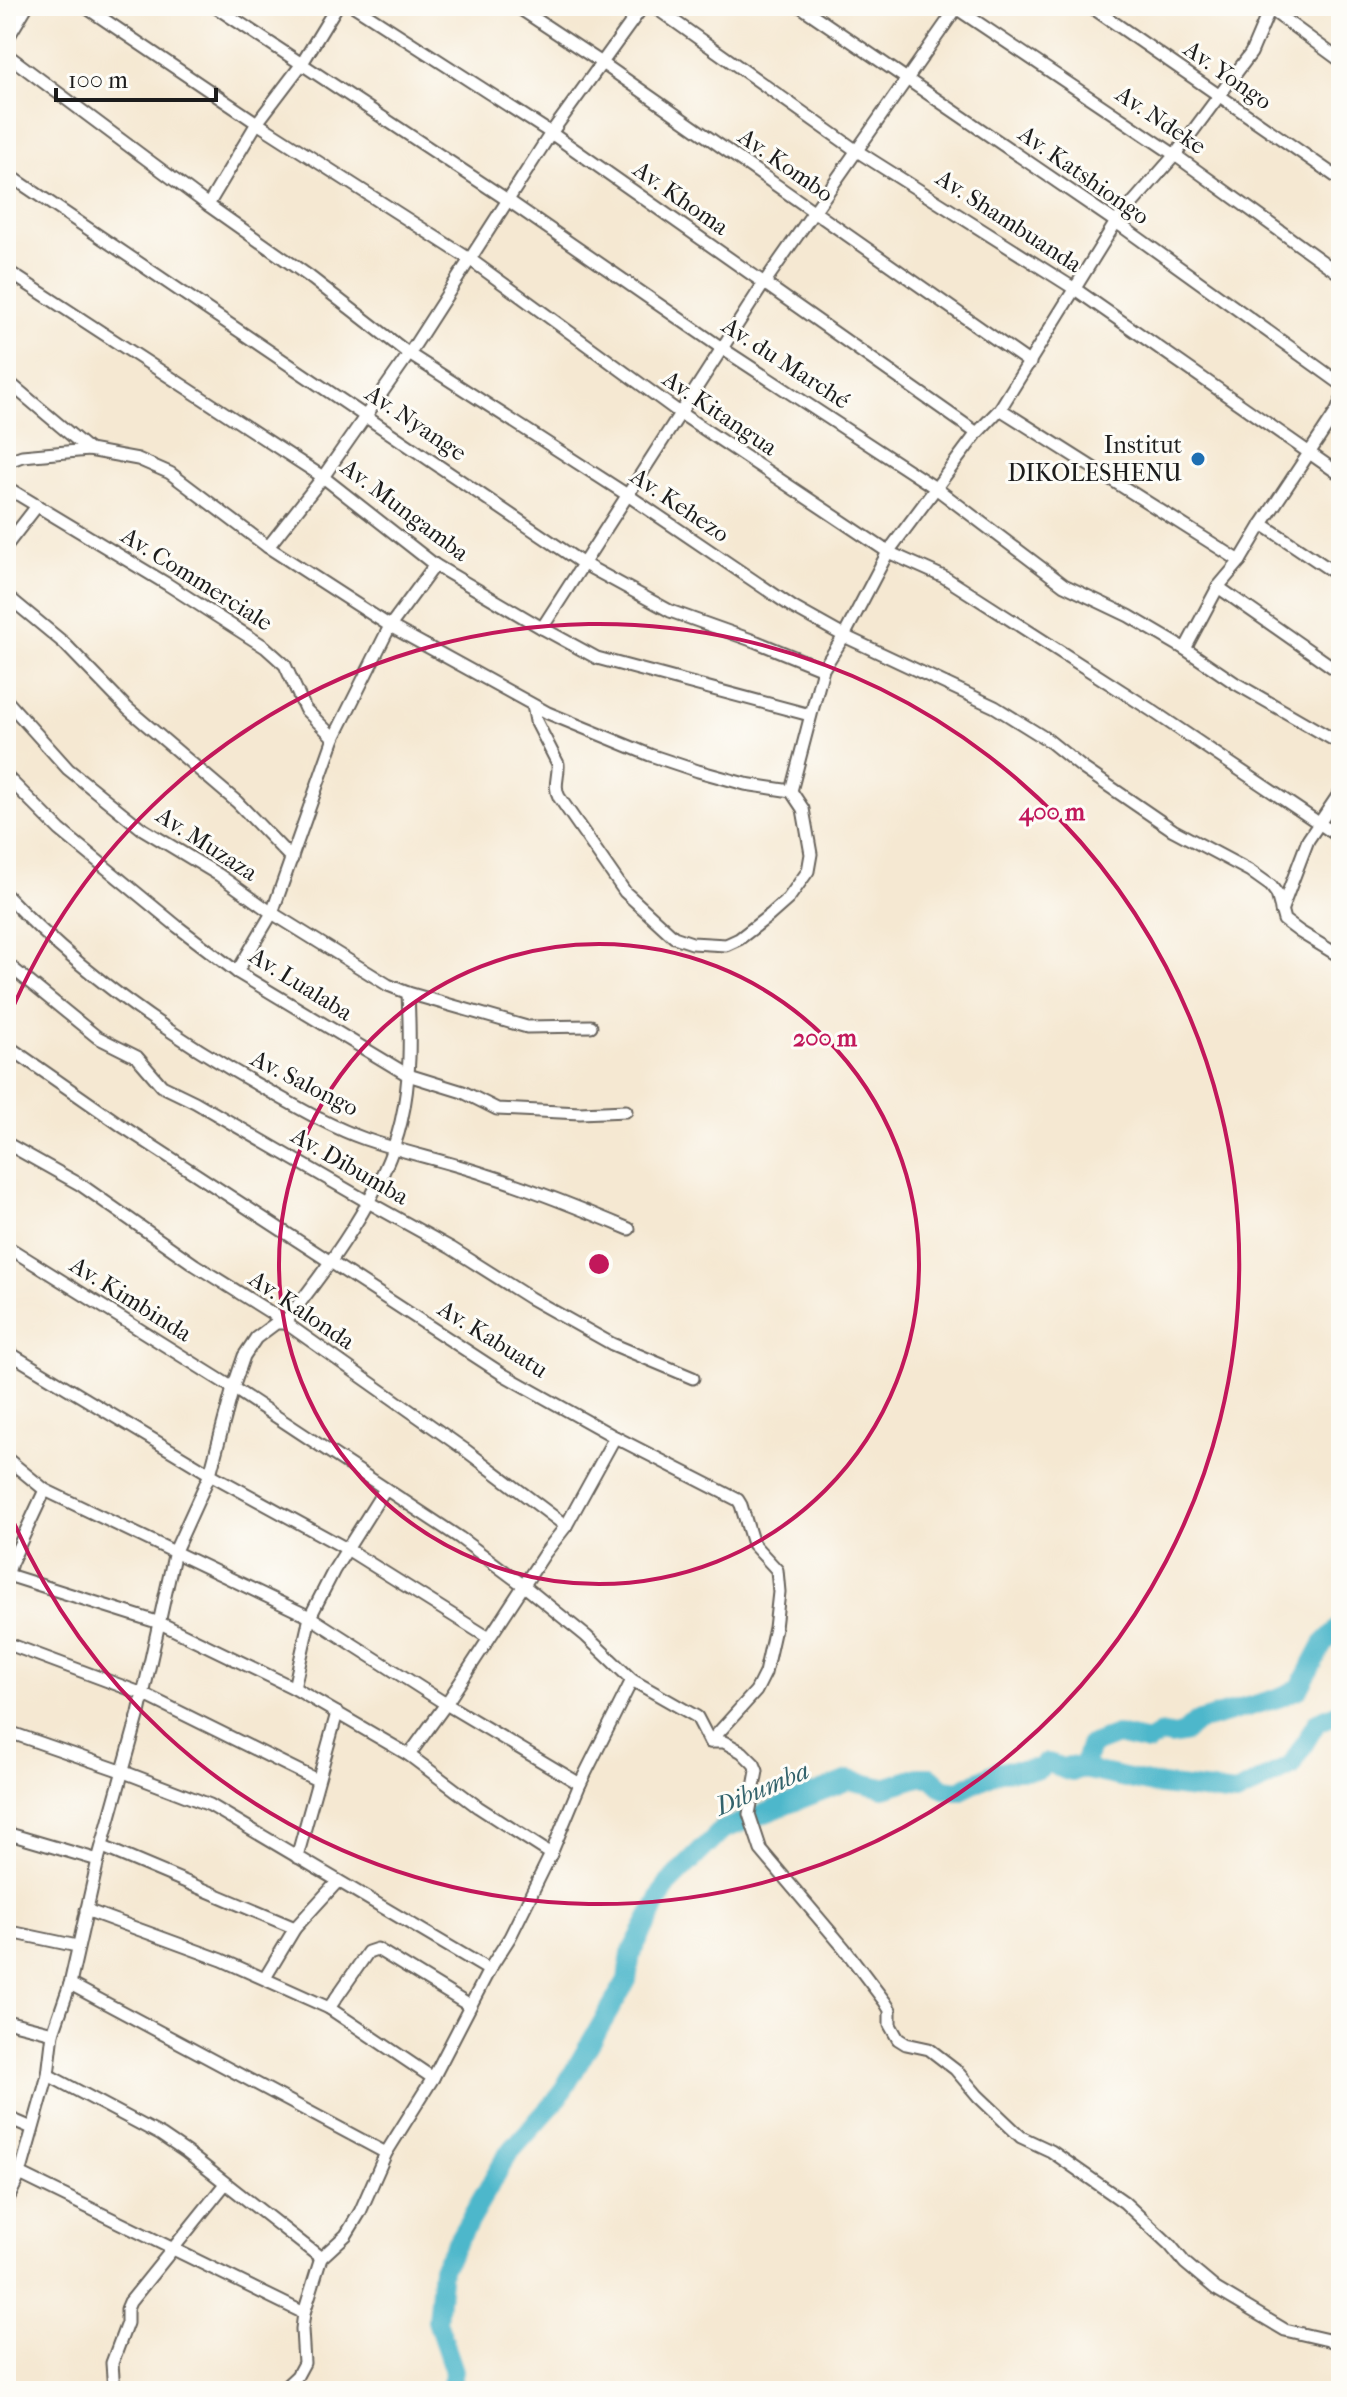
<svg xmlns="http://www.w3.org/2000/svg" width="1347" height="2397" viewBox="0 0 1347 2397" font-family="'IM FELL French Canon',serif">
<rect width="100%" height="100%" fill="#fdfcf7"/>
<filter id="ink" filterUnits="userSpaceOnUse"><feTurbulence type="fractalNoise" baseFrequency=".0125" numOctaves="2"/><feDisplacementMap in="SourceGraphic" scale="16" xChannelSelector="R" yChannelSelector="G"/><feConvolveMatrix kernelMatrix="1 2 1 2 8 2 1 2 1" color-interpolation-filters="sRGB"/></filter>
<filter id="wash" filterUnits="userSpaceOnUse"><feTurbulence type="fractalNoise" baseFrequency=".006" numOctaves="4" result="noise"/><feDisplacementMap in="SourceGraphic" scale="32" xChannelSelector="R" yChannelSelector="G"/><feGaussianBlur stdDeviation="1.8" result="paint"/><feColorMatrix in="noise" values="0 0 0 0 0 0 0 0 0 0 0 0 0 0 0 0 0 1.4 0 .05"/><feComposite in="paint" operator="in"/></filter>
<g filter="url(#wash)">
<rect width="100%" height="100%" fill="#f5e8d2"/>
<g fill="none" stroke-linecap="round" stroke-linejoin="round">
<g stroke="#4db7cb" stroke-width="20">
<polyline points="1069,1766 1153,1784 1236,1794 1291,1766 1317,1722 1341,1712"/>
<path d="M450,2391L454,2371L437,2321L442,2268L508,2154L559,2097L627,1980L631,1953L667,1885L722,1830L849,1780L884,1788L919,1777H931L944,1789L959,1791L999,1771L1039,1769L1046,1763C1056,1763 1062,1770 1072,1772L1084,1766L1090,1745L1117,1735L1148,1742L1161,1734L1171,1736L1183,1734L1196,1722L1278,1698L1299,1689L1323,1644L1341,1626"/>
</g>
</g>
</g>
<g filter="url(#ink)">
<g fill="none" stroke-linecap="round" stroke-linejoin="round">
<defs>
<g id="street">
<polyline points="84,6 257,123 471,260 680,413 888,552 944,577 1151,710 1341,838"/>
<polyline points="214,6 509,201 723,349 937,489 1064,585 1129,616 1185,649 1235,683 1341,744"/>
<polyline points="354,6 551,133 977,433"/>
<polyline points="516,6 602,63 1030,363"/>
<polyline points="653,6 857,151 1075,289 1341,475"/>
<polyline points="800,6 1116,222 1341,384"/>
<polyline points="953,6 1175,155 1341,275"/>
<polyline points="1090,6 1341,180"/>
<polyline points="1266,6 1341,61"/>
<polyline points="6,41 27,6"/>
<polyline points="6,54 208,205 310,277 409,354 629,496 794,608 844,636 995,707 1048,740 1084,769 1173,830 1250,871 1271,886 1277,894 1284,920 1300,932 1341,957"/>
<polyline points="6,173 582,563 670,611 757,642 823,669"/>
<polyline points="208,205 257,123 301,65 337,6"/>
<polyline points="6,270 323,477 435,565 542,628 597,658 810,715"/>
<polyline points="6,380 89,450"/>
<polyline points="1000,409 1240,561"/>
<path d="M6,462L22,456L89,450L138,459L170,473L268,547L390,626L548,713L650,755L698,771L745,784L791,791L803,809L811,854L808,871L788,899L770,915L739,939L726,945L692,943L674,937L625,892L559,797C553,785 559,777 558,764L536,721L533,705"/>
<polyline points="6,487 167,584 265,647 285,665 305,709 334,738"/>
<polyline points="1262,524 1341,577"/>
<polyline points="6,546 37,506"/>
<polyline points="268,547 323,477 409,354 551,133 643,6"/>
<polyline points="1218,587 1341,673"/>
<polyline points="6,595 64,643 128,709 237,802 292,859"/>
<polyline points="542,628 764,283 958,6"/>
<polyline points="1185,649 1218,587 1240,561 1262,524 1337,411 1341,401"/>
<polyline points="6,700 68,769 141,828 219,875 272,913 388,985 408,993 527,1027 591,1026"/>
<polyline points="6,776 60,830 178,927 237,972 408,1075 463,1092 497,1109 580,1113 626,1111"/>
<polyline points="791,791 823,669 844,636 888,552 977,433 1000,409 1116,222 1175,155 1251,53 1271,6"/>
<path d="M6,895C81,974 172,1037 267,1090C299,1108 331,1127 365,1139C405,1153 447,1161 487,1175C535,1190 582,1209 629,1229"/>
<polyline points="1281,911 1308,840 1341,791"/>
<polyline points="6,963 97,1037 137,1057 162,1086 195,1102 368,1202 451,1248 530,1298 612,1344 693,1378"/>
<polyline points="237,972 272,913 334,738 390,626 435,565"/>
<polyline points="6,1045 125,1128 504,1375 615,1437 738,1500 741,1505 753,1544 777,1570 779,1592 775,1628 765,1673 756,1691 710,1742"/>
<polyline points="6,1143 81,1185 195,1265 273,1314 464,1449 566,1526"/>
<polyline points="6,1246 233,1388 460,1538 523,1585 586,1636 632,1680 697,1717 710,1742 724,1742 742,1752 754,1764 757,1771 749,1814 761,1850 844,1948 885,2002 890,2010 890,2025 898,2039 906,2044 929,2049 955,2069 978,2096 1021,2137 1051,2151 1124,2202 1170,2245 1185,2263 1216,2289 1285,2330 1341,2343"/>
<polyline points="6,1351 210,1474 347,1549 489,1638"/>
<polyline points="6,1458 45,1490 310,1617 446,1704 580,1784"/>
<polyline points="8,1575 160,1623 294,1688 409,1755 478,1807 551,1854"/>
<polyline points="6,1580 11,1563 45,1490"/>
<polyline points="6,1643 143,1694 317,1780"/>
<polyline points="294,1688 310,1617 334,1570 385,1489"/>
<polyline points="6,1731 124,1772 210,1805 489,1970"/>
<polyline points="409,1755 446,1704 545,1553 566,1526 615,1437"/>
<polyline points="6,1833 98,1860"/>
<polyline points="103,1847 295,1928"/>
<polyline points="297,1857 337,1713"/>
<polyline points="86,1910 222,1960 329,2008 433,2078"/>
<polyline points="6,1931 77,1946"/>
<polyline points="265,1978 295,1928 338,1881"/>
<polyline points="70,1984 386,2153"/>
<polyline points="329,2008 368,1952 377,1949 470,2006"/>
<polyline points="6,2021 53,2033"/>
<polyline points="48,2075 161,2135 186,2152 321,2258"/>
<polyline points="6,2117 32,2128"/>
<polyline points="20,2174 304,2313"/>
<path d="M6,2203L20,2174L48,2075L53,2033L70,1984L98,1860L139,1713L175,1551L210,1474L233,1388L244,1356L256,1338L276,1323H284C328,1268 385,1191 401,1122C411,1080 410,1036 408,993"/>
<polyline points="114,2391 112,2363 127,2323 127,2309 130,2302 225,2184"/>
<polyline points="281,2391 297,2376 304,2363 302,2329 304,2313 321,2258 346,2235 360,2212 386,2153 433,2078 489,1970 510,1937 551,1854 580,1784 632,1680"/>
</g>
</defs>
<use href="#street" stroke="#68635c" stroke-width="15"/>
<use href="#street" stroke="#fff" stroke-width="11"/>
</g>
</g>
<g fill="none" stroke="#c2185b" stroke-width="4">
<circle cx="599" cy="1264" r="320"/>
<path d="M8 1019A640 640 0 1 1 8 1509"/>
</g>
<circle fill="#1f6fb2" stroke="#fdfcf7" stroke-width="3" cx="1198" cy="459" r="8"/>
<g text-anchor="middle" stroke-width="6" stroke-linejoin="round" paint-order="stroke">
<g font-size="24" fill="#1c1c1c" stroke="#fdfcf7">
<text transform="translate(1228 75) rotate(35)" y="8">Av. Yongo</text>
<text transform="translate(1161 120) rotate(34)" y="8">Av. Ndeke</text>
<text transform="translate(786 165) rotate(35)" y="8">Av. Kombo</text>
<text transform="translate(1084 175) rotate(35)" y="8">Av. Katshiongo</text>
<text transform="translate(681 198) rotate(35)" y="8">Av. Khoma</text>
<text transform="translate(1009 221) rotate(33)" y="8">Av. Shambuanda</text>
<text transform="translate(786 363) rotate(33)" y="8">Av. du Marché</text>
<text transform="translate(720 413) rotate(34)" y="8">Av. Kitangua</text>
<text transform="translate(416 423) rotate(34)" y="8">Av. Nyange</text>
<text transform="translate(680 505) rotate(34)" y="8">Av. Kehezo</text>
<text transform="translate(405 510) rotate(37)" y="8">Av. Mungamba</text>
<text transform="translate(197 579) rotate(32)" y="8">Av. Commerciale</text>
<text transform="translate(207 844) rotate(33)" y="8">Av. Muzaza</text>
<text transform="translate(301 984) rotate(32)" y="8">Av. Lualaba</text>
<text transform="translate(305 1083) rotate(27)" y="8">Av. Salongo</text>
<text transform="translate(350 1166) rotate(30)" y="8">Av. Dibumba</text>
<text transform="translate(131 1299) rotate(32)" y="8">Av. Kimbinda</text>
<text transform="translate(302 1310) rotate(34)" y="8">Av. Kalonda</text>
<text transform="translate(493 1339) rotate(32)" y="8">Av. Kabuatu</text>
</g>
<g font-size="24" fill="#1c1c1c" stroke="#fdfcf7" text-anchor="end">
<text x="1182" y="453">Institut<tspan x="1182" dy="28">DIKOLESHENU</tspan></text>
</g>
<g font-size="26" font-style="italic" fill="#32626b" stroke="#fdfcf7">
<text transform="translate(762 1788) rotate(-23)" y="9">Dibumba</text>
</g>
</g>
<circle cx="599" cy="1264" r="12" fill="#c2185b" stroke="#fdfcf7" stroke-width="4"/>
<g font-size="24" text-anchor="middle" font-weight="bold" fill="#c2185b" stroke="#fdfcf7" stroke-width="6" stroke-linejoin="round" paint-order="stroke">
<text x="1052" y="820">400 m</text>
<text x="825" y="1046">200 m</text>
</g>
<rect width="1347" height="2397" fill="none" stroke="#fdfcf7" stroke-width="32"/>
<path d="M56 88v12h160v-12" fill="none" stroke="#1c1c1c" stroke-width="4"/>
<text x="68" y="88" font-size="24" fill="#1c1c1c" stroke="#fdfcf7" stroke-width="6" paint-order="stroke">100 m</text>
</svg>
